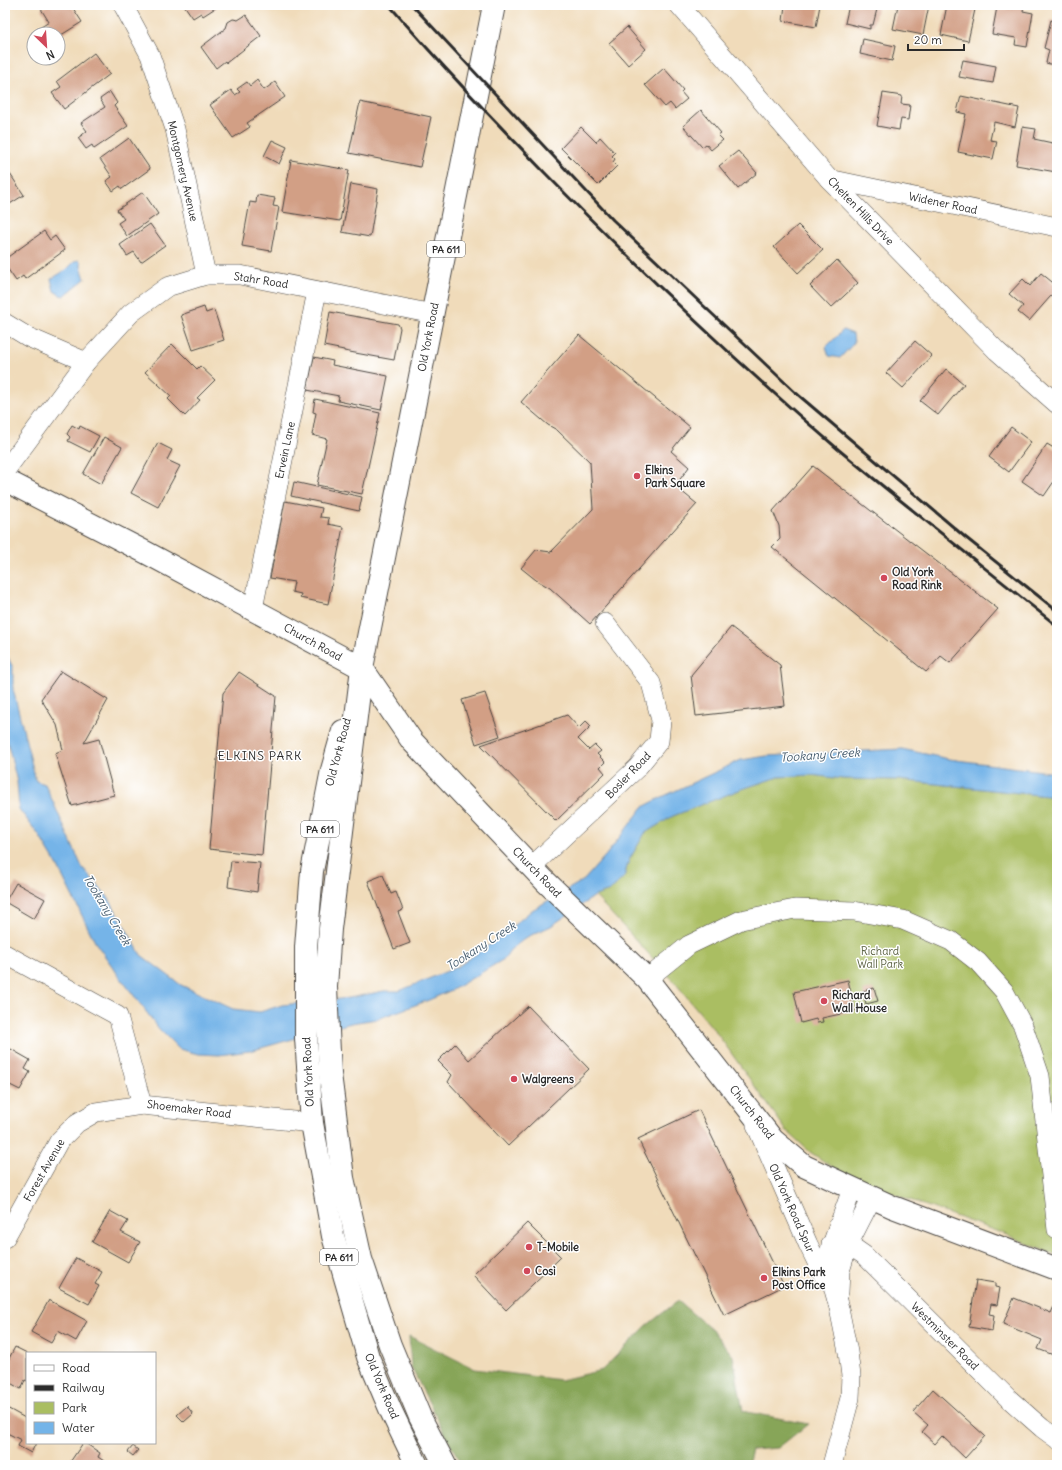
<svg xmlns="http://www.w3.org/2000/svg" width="1062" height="1470" viewBox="0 0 1062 1470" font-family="Delius,sans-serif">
<rect width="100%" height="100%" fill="#fff"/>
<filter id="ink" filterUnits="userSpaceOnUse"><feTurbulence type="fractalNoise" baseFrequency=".025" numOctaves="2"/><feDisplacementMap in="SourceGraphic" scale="8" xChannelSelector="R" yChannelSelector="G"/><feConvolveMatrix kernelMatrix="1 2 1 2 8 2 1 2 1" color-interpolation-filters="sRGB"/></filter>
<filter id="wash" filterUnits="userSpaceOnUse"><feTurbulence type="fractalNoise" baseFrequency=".012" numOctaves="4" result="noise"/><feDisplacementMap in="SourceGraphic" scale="16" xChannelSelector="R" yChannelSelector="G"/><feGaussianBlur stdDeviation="0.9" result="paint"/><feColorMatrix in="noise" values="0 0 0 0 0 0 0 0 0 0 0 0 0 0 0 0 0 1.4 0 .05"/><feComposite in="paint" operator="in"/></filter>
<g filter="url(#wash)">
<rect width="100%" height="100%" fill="#f0dbba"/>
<polygon fill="#aabe62" stroke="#6a7446" points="811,775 843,779 898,780 1057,797 1057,1256 1007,1235 869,1185 834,1168 810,1152 786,1130 719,1036 672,979 595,896 610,891 624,877 629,860 645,833 673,816 739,790 778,777"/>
<polygon fill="#87a558" stroke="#596842" points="678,1301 713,1331 733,1356 743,1411 808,1424 778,1448 752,1450 748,1465 463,1465 451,1446 411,1367 409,1336 475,1369 561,1380 602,1370 646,1326"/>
<g fill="#74b4e8" stroke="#50708a">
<polygon points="79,260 81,262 81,266 85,279 64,296 60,295 54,291 51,279 66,270 75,261"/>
<polygon points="843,330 853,334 854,343 840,358 829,356 826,347"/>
<polygon points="5,651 13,668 13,689 36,781 45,784 82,867 108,897 141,955 181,985 233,1009 260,1012 282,1005 349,998 384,991 399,991 457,967 495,941 532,910 584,880 606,855 643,807 662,797 741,760 767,756 902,749 949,759 1057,773 1057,797 899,780 843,779 811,775 778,777 739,790 673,816 645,833 629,860 624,877 610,891 595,896 551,926 527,937 510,950 504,959 454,989 429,1000 377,1019 351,1023 250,1051 219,1055 198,1054 179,1049 160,1030 119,976 95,942 57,865 38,834 19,809 17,782 5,732"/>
</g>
<g id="blocks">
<g fill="#d29f85">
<polygon points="48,5 71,5 82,22 58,37 58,34 33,34 32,33 49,22 41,9"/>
<polygon points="184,5 220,5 203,16 201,13 193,18"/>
<polygon points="785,5 820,5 816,27 783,21"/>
<polygon points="849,5 878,5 873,25 870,25 870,29 845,23"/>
<polygon points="898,5 929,5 923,35 893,29"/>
<polygon points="947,5 976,5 968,41 941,35"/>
<polygon points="1007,5 1024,5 1023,11 1033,13 1027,47 1015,45 1016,38 992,34 997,7 1006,9"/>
<polygon points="246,15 261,36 226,63 225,61 216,68 201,47 226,28 228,22 233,19 238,20"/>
<polygon points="1056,19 1057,19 1057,66 1046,63 1049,50 1044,48 1051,20 1056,22"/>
<polygon points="627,27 646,49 628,65 609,43"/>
<polygon points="863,39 895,46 892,61 860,54"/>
<polygon points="94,53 110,74 64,109 52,93 61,87 57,81"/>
<polygon points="963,60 996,66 993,83 959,77"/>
<polygon points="664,68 683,90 681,92 687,99 675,109 670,103 665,107 645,85"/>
<polygon points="257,80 264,90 275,82 285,97 247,123 250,127 233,138 210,105 231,90 235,95 240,92 237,89 247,82 250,86"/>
<polygon points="110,92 117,103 114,106 128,126 94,149 92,145 86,149 78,138 87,131 81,123 105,107 100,99"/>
<polygon points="883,93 902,96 901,104 910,105 908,120 901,119 899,130 877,126"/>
<polygon points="961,96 1019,108 1015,127 994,122 990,140 997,141 993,159 958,152 966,114 957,112"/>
<polygon points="360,102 431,117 420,167 349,153"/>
<polygon points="701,110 721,133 718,135 723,140 711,150 706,144 702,147 683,126"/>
<polygon points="581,127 596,142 600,137 615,153 612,156 615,159 613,162 617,166 598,185 561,148"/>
<polygon points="1022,127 1036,129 1034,139 1057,144 1056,172 1016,165"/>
<polygon points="129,138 150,169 122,189 120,186 113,191 106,181 112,177 100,159"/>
<polygon points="272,140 287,147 279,164 264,156"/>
<polygon points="738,151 757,173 738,189 719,166"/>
<polygon points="291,160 349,170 340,221 282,212"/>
<polygon points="10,174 24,195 5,207 5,177"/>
<polygon points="351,184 378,189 370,237 342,232"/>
<polygon points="143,192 158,214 127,236 118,223 124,219 117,210"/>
<polygon points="257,195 275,198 273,206 279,207 271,251 242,246 250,202 256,203"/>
<polygon points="150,224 165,245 141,262 134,252 127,256 120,245"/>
<polygon points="798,225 823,250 798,273 774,247"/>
<polygon points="44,231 50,240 55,236 65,250 25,279 23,276 16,281 5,265 5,259"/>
<polygon points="837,260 858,283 831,308 810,286"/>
<polygon points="1041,273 1057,286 1057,289 1029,321 1018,312 1023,306 1009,294 1023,279 1030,286"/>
<polygon points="204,307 206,313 214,310 224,340 193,350 181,315"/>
<polygon points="330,312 398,324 400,328 394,360 344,351 344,350 324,346"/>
<polygon points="579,335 690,427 671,451 689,467 675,486 697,504 590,624 550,588 536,580 521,568 536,550 551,552 593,509 590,462 557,430 548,425 521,402"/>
<polygon points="915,341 932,356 903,388 886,373"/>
<polygon points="172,344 197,369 200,366 215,380 197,398 200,400 185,416 168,399 171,396 145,372"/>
<polygon points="314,357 333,361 332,365 388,376 381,410 338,401 339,396 307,390"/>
<polygon points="946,369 964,384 938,415 920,401"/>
<polygon points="315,399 380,413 362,494 317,485 327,439 312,435 316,413 313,412"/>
<polygon points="72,425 79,429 80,426 99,436 90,452 68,441 70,437 67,434"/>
<polygon points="1011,427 1031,442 1009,472 989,457"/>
<polygon points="104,437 122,447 101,484 83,474"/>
<polygon points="158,443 172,450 167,460 180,466 158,507 131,493"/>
<polygon points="1047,444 1057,450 1057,477 1044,496 1022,481"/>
<polygon points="813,466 998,609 950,663 941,656 926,672 772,547 780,539 779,526 773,511"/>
<polygon points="294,482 362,497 359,511 291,496"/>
<polygon points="285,501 322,508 320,517 329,518 328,524 343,527 328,604 300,598 301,594 292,592 294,582 270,578"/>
<polygon points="731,627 780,665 785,706 696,716 691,675"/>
<polygon points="61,671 108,700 84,743 99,739 114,795 72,806 55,753 63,750 57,725 41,699"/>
<polygon points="239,672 276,696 262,855 209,849 223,693"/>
<polygon points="485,693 500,736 476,744 462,700"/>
<polygon points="567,715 579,728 586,721 591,726 578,739 589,750 595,745 601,751 597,754 605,762 600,767 605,773 556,821 481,745"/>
<polygon points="231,861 260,863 257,892 228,887"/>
<polygon points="383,875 391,894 396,892 403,910 398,912 410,943 394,949 368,881"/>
<polygon points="16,883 45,899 34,919 5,902"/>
<polygon points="848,980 855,1011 822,1018 823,1022 817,1023 816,1019 801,1023 794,992"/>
<polygon points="874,988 878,1001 866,1004 863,991"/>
<polygon points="528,1006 589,1069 508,1146 448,1082 452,1075 438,1061 455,1044 469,1060"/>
<polygon points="9,1048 30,1060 25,1069 30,1072 20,1090 10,1085 8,1087 5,1086 5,1057"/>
<polygon points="699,1110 784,1286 724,1315 638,1139"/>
<polygon points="110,1211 128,1221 121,1232 140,1242 128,1262 92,1242"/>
<polygon points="527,1223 561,1257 506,1310 473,1275"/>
<polygon points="76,1258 102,1272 95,1284 99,1286 89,1304 59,1288"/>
<polygon points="976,1280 995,1283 995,1287 1000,1288 997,1305 991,1304 989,1314 994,1315 992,1331 969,1327"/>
<polygon points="1014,1298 1051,1313 1055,1304 1057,1305 1057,1354 1056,1356 1038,1349 1042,1340 1003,1324"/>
<polygon points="49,1300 87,1321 76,1341 58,1331 51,1343 31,1332"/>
<polygon points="15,1347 27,1353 27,1381 25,1380 21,1389 5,1380 5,1366"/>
<polygon points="933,1389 985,1436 965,1458 942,1436 935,1444 922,1432 928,1425 913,1412"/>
<polygon points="187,1406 193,1414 184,1422 177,1415"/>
<polygon points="5,1407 27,1419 27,1443 36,1443 31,1453 18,1446 21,1440 5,1432"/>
<polygon points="83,1443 85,1443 100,1453 98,1457 110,1465 68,1465"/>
<polygon points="133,1446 138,1450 133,1456 128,1452"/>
</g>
</g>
</g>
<g filter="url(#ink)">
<use href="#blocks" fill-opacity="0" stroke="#494540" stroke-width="1"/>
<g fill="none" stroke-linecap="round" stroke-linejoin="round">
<defs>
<g id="street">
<polyline points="123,5 150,55 175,129 206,275"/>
<polyline points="679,5 829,179 997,351 1057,404"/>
<polyline points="829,179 1057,227"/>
<polyline points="5,323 28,337 86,362"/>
<polyline points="5,471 86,362 131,313 167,287 206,275 240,275 433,314"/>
<polyline points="253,609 317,291"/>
<polyline points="531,867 637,768 659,741 661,720 651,683 605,623"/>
<polyline points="5,954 118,1016 142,1105 312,1123"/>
<polyline points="647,979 689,945 741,920 795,909 854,911 903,920 951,941 978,962 1004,991 1023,1026 1040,1076 1057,1230"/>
<polyline points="756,1125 808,1244 825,1279"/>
<polyline points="5,1238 59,1141 77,1123 96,1112 142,1105"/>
<polyline points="831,1244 844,1241 864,1255 1008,1398 1042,1428 1057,1439"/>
<polyline points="839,1292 840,1271 848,1245 872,1198"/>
<polyline points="832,1465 850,1398 851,1376 848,1352 839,1308 826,1261 852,1189"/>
</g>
<polyline id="secondary" points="5,480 145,552 362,668"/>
<polyline id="primary" points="362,668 412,741 544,880 647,979 773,1140 804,1166 893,1207 1057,1269"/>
<g id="highway">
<polyline points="343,731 332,770 312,871 306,947 306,1038 312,1123 333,1236 368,1357 391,1411 417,1465"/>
<polyline points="445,1465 420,1417 390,1345 361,1259 343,1178 336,1121 330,1074 326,987 330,929 362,668 494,5"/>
</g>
</defs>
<use href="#street" stroke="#494540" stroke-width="20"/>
<use href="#secondary" stroke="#494540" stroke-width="24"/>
<use href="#primary" stroke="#494540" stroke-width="24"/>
<use href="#highway" stroke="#494540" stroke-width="24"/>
<use href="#street" stroke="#fff" stroke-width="19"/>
<use href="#secondary" stroke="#fff" stroke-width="22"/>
<use href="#primary" stroke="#fff" stroke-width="22"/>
<use href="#highway" stroke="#fff" stroke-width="22"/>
<g stroke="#2b2b2b" stroke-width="3">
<path d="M389,5C439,63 492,118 545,173C639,269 737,363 839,450C911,510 985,568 1057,626"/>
<polyline points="412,5 613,220 707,309 796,393 965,537 1057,611"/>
</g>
</g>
</g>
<g fill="#d1495b" stroke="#fff" stroke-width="1.5">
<circle cx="637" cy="476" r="4"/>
<circle cx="884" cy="578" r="4"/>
<circle cx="824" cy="1001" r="4"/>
<circle cx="514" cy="1079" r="4"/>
<circle cx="529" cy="1247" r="4"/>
<circle cx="527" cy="1271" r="4"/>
<circle cx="764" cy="1278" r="4"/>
</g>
<g text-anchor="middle" stroke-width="3" stroke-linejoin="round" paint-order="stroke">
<g fill="#fff" stroke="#6b6b6b" stroke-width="1">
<rect x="427" y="241" width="38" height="16" rx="3"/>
<rect x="301" y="821" width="38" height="16" rx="3"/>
<rect x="320" y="1249" width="38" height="16" rx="3"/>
</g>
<g font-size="10" font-weight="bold" fill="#2b2b2b">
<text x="446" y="253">PA 611</text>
<text x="320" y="833">PA 611</text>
<text x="339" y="1261">PA 611</text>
</g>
<g font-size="11" fill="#2b2b2b" stroke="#fff">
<text transform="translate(183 171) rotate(77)" y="4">Montgomery Avenue</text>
<text transform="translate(943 203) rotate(12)" y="4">Widener Road</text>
<text transform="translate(861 211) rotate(46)" y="4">Chelten Hills Drive</text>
<text transform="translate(261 280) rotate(9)" y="4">Stahr Road</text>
<text transform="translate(428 337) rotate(-79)" y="4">Old York Road</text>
<text transform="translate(285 450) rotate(-78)" y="4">Ervein Lane</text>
<text transform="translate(313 642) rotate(29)" y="4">Church Road</text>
<text transform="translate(338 752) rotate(-75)" y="4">Old York Road</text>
<text transform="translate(628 775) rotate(-46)" y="4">Bosler Road</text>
<text transform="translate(537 872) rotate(46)" y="4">Church Road</text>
<text transform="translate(308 1072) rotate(-93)" y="4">Old York Road</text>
<text transform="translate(189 1109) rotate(7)" y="4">Shoemaker Road</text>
<text transform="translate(752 1112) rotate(52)" y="4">Church Road</text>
<text transform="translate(44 1170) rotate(-60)" y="4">Forest Avenue</text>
<text transform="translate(792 1208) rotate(66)" y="4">Old York Road Spur</text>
<text transform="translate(945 1336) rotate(45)" y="4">Westminster Road</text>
<text transform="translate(382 1386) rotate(67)" y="4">Old York Road</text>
</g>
<g font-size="11" font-weight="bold" fill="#2b2b2b" stroke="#fff" text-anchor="start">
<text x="645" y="474">Elkins<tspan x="645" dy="13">Park Square</tspan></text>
<text x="892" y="576">Old York<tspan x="892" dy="13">Road Rink</tspan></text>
<text x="832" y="999">Richard<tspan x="832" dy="13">Wall House</tspan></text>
<text x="522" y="1083">Walgreens</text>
<text x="537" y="1251">T-Mobile</text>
<text x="535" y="1275">Così</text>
<text x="772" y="1276">Elkins Park<tspan x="772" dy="13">Post Office</tspan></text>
</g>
<g font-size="11" fill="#575e3e" stroke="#fff">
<text x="880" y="955">Richard<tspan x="880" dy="13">Wall Park</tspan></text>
</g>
<g font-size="12" font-style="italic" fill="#455b6d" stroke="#fff">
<text transform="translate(820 755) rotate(-4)" y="4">Tookany Creek</text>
<text transform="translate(107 910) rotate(59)" y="4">Tookany Creek</text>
<text transform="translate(481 946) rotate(-33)" y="4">Tookany Creek</text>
</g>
<g font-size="12" letter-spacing="1" fill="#2b2b2b" stroke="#fff">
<text x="260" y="760">ELKINS PARK</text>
</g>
</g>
<rect width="1062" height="1470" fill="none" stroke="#fff" stroke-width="20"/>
<rect x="26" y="1352" width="130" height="92" fill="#ffffff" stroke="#aaaaaa"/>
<rect x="34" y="1365" width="20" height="6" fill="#ffffff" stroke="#aaaaaa"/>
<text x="62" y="1372" font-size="12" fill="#2b2b2b">Road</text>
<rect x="34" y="1385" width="20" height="6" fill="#2b2b2b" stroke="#aaaaaa"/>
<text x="62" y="1392" font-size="12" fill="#2b2b2b">Railway</text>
<rect x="34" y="1402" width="20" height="12" fill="#aabe62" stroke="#aaaaaa"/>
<text x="62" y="1412" font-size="12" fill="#2b2b2b">Park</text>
<rect x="34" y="1422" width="20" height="12" fill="#74b4e8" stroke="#aaaaaa"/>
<text x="62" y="1432" font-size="12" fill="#2b2b2b">Water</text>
<g transform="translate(46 46) rotate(155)"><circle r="19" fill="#ffffff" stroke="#aaaaaa"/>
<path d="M0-3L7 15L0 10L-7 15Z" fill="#d1495b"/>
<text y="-6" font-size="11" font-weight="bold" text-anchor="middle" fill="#2b2b2b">N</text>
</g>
<path d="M908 44v6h56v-6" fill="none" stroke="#2b2b2b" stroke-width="2"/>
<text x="914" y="44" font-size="12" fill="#2b2b2b" stroke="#ffffff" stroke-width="3" paint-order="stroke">20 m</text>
</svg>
